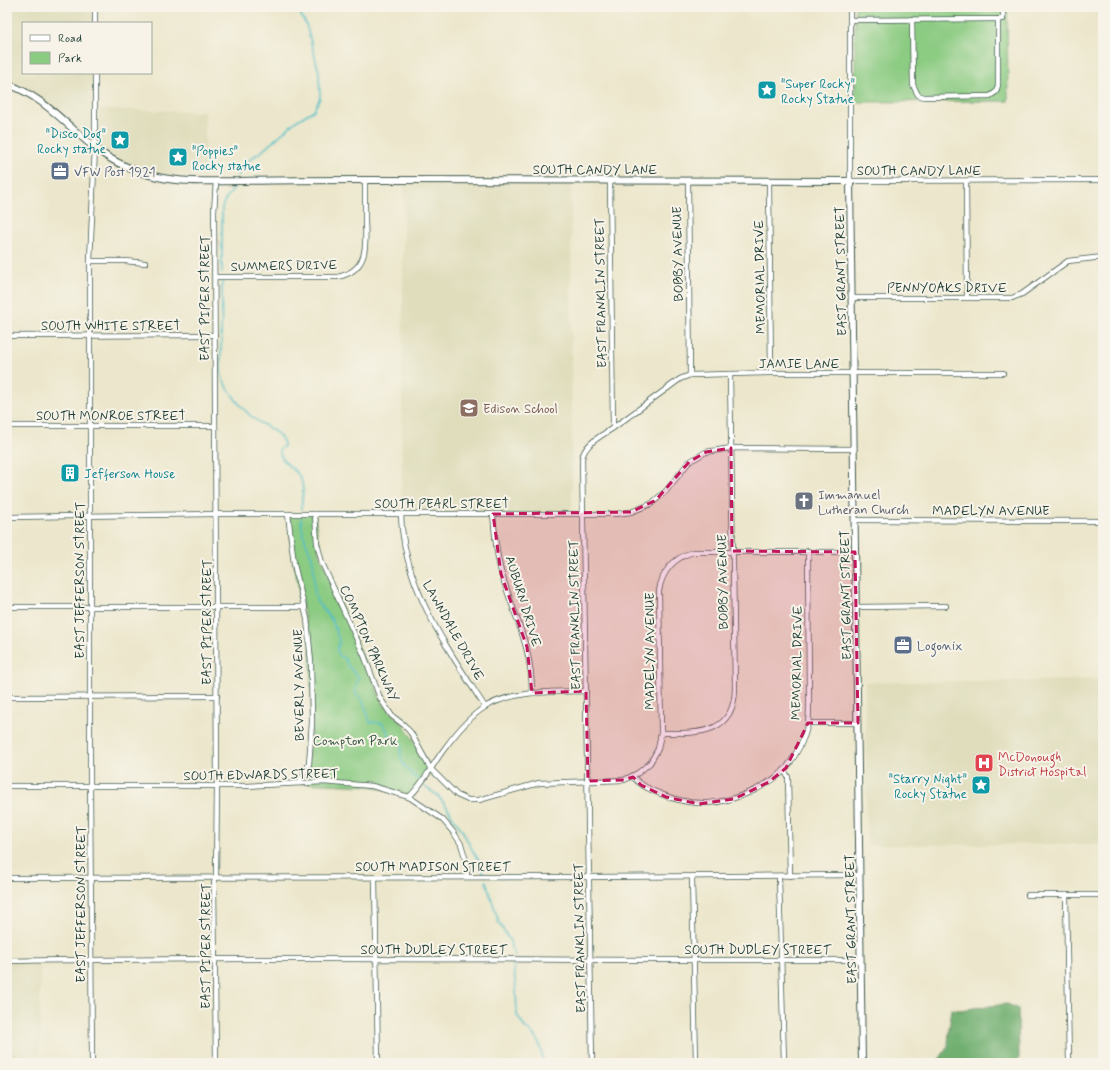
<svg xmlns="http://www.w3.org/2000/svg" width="1110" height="1070" viewBox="0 0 1110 1070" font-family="Mynerve,sans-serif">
<rect width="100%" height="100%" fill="#f7f3e8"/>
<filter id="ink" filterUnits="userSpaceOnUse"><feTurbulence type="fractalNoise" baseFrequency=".025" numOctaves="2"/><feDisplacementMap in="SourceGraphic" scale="8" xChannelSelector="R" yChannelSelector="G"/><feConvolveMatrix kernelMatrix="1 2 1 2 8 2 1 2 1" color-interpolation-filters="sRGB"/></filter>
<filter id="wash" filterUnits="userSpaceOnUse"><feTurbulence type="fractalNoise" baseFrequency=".012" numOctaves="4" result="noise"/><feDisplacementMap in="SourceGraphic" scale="16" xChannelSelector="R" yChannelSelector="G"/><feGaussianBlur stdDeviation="0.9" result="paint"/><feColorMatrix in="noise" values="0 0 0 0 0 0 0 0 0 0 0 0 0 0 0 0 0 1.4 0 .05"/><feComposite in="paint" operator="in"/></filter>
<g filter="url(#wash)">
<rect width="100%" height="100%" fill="#ece7cc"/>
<g fill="#dfddbb">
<polygon points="7,7 94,7 94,23 23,23 23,73 95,73 95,109 205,112 205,181 160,178 111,159 50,108 7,84"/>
<polygon points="404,180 571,180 572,514 401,514"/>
<polygon points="1103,679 1103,844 867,845 865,682 1032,681"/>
<polygon points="40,960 40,1063 7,1063 7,961"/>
</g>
<g fill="#8bcb82" stroke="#55845b">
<polygon points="855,7 1007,7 1008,101 855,102"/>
<polygon points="288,514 315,514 319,553 383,704 404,725 430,768 409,797 372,786 299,783 307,770 312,722 310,643 294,564"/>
</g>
<polygon fill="#70af70" stroke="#487652" points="1007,1004 1018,1009 1019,1058 1017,1063 937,1063 948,1046 949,1029 952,1009 959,1010"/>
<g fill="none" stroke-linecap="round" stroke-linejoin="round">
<g stroke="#51bfc9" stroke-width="1.5">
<polyline points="237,177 246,163 253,157 261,152 296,121 314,110 320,98 319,72 306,24 296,7"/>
<path d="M222,273V208C224,197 232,194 234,186"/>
<path d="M222,282C222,306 221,329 221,352C221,361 219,372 223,380C231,394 242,410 256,420C265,427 284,433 284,446L279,450C281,464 296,469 300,477C305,487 302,498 301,509"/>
<path d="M301,519C302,537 307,543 312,558C316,571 312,585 316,598L317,602L332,620L338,637L339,643L337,650L339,655L345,659L348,666L359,678L355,688L356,694C365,700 367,713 370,722L382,723L391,737L399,740L402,746C396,762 409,771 419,781"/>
<polyline points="425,787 437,795 447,807 454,819 462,830 474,853 479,861 483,873"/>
<polyline points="486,881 499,923 510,941 511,947 515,956"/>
<polyline points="513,962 516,989 517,1015 526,1029 532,1033 539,1043 543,1060 545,1063"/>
</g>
</g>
</g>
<g filter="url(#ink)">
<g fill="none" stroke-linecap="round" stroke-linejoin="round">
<defs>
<g id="minor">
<polyline points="850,7 850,181 1103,180"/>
<polyline points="912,19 913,85 918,95 924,97 990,96 996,92 998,85 998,19"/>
<polyline points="850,20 1003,19 1003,7"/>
<polyline points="95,23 95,7"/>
<polyline points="216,181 214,212 217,786 216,877 214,883 216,1063"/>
<polyline points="688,181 690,375"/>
<polyline points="769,181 771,373"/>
<polyline points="966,181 967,298"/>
<polyline points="90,261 125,261 145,263"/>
<path d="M215,277H338C369,270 366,245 365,221C365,207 365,193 365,180"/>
<polyline points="852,298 1012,298 1022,294 1068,261 1103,257"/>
<polyline points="7,336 215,335"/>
<polyline points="7,426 215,426"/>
<polyline points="613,428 680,379 690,375 771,373 1003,373"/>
<polyline points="288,514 294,564 307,619 311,662 312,722 309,764 299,783"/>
<path d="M315,514L317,543L322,563L364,655L380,698L392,716L404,725L411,733L430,768L457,795L468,800H479L539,783L624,780L638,773L650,763L658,749L661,733L659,591C662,571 674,558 693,552H855"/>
<path d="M401,514C403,587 447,647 485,707"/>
<path d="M493,514C495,534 496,556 502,575C515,618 532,647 532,693"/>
<polyline points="7,517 216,514 616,514 631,512 651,504 666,491 689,462 706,452 731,448 854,449"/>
<polyline points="855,520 1103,521"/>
<polyline points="7,607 305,607"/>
<polyline points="856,607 946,606"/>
<polyline points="7,697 217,696"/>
<polyline points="808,723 858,723"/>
<path d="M661,733C696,733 734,736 735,689L730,374"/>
<polyline points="784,770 788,777 790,876"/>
<path d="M633,777C640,785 650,790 661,794C694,808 723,805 755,790C766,784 779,777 787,767C796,755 805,738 808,723C809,716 809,708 809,701L808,551"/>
<polyline points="7,786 246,786 323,782 372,786 409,797 442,819 454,833 461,844 467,864 467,877"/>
<path d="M409,797C424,783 432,765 445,748C456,733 469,717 485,707C514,690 554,692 586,691"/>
<polyline points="779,876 784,1063"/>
<polyline points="692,877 696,1063"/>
<polyline points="7,878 589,877 860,875"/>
<polyline points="375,878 378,1063"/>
<polyline points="1028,895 1103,895"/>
<polyline points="1066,895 1069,1063"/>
<path d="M7,961C292,956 576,961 861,960"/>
<polyline points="92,1063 90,787 90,261 95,147 95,73"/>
<path d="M592,1063L582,459C584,444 601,436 613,428L610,180"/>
</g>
<path id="secondary" d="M7,84C43,96 66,125 95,148C113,162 135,172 158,177C185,183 214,181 241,181C283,180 326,180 368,180C529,180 689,181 850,181L862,1063"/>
</defs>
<use href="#minor" stroke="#3e564b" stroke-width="6"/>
<use href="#secondary" stroke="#3e564b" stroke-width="8"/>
<use href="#minor" stroke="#fff" stroke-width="4.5"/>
<use href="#secondary" stroke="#fff" stroke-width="6"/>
</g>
</g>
<path fill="#c2185b" fill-opacity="0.2" stroke="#c2185b" stroke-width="3" stroke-dasharray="8 5" stroke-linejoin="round" d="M731,448L732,551L855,552L858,723H808L786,768L769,782L734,799L699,804L666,797L641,785L633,777L624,780L588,781L586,691L532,693L527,647L501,574L493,514L631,512L656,500L689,462L706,452Z"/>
<defs>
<symbol id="sight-square" viewBox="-11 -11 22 22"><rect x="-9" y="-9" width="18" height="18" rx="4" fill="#0f9aa8" stroke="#f7f3e8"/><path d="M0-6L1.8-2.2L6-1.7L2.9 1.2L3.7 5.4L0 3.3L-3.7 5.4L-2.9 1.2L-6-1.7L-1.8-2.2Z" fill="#fff"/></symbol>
<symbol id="office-square" viewBox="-11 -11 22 22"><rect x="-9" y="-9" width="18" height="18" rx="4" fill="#5c6f8a" stroke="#f7f3e8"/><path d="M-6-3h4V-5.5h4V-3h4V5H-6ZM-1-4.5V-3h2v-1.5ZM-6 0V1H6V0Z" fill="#fff"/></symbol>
<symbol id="school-square" viewBox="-11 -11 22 22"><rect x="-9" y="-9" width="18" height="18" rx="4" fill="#8d6e63" stroke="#f7f3e8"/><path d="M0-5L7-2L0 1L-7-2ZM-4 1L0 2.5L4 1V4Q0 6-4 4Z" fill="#fff"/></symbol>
<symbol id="building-square" viewBox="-11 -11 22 22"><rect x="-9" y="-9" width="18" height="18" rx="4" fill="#0f9aa8" stroke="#f7f3e8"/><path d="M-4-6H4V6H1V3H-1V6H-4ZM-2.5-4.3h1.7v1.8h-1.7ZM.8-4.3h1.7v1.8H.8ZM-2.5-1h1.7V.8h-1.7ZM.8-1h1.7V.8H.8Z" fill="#fff"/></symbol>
<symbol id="church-square" viewBox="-11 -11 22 22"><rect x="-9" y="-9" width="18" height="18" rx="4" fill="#6b7280" stroke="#f7f3e8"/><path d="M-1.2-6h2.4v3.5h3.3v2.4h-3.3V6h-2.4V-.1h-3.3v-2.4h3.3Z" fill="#fff"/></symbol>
<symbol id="hospital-square" viewBox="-11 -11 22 22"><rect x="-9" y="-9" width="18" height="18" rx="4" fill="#e0444e" stroke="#f7f3e8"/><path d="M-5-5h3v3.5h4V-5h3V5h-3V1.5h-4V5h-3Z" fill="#fff"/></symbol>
</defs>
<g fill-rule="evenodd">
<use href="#sight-square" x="756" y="79" width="22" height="22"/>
<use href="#sight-square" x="109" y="129" width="22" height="22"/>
<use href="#sight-square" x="167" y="146" width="22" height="22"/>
<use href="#office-square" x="49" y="160" width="22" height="22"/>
<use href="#school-square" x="458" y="397" width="22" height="22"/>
<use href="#building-square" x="59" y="462" width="22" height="22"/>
<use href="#church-square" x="793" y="490" width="22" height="22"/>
<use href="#office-square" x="892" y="634" width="22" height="22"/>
<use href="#hospital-square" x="973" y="752" width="22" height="22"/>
<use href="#sight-square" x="970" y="774" width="22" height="22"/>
</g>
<g text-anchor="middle" stroke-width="4" stroke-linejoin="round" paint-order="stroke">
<g font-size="13" fill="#0d838f" stroke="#f7f3e8" text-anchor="start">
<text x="781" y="88">"Super Rocky"<tspan x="781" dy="15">Rocky Statue</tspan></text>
<text x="106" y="138" text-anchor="end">"Disco Dog"<tspan x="106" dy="15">Rocky statue</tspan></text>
<text x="192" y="155">"Poppies"<tspan x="192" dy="15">Rocky statue</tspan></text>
<text x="84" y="478">Jefferson House</text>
<text x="967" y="783" text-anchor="end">"Starry Night"<tspan x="967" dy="15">Rocky Statue</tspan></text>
</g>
<g font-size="13" fill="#1f3d34" stroke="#f7f3e8">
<text x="595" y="174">SOUTH CANDY LANE</text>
<text x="919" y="175">SOUTH CANDY LANE</text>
<text transform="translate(677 254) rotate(-91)" y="5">BOBBY AVENUE</text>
<text transform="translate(284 265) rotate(-1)" y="5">SUMMERS DRIVE</text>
<text transform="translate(840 271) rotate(-91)" y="5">EAST GRANT STREET</text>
<text transform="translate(759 277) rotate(-91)" y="5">MEMORIAL DRIVE</text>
<text x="947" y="292">PENNYOAKS DRIVE</text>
<text transform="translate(600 293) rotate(-91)" y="5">EAST FRANKLIN STREET</text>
<text transform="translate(204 298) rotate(-90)" y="5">EAST PIPER STREET</text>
<text x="111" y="330">SOUTH WHITE STREET</text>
<text x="799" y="368">JAMIE LANE</text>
<text x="111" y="420">SOUTH MONROE STREET</text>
<text x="442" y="508">SOUTH PEARL STREET</text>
<text x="991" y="515">MADELYN AVENUE</text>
<text transform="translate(79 580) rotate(-90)" y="5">EAST JEFFERSON STREET</text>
<text transform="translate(722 582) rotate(-91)" y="5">BOBBY AVENUE</text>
<text transform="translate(845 595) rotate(-91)" y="5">EAST GRANT STREET</text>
<text transform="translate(524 601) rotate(73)" y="5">AUBURN DRIVE</text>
<text transform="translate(574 615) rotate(-91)" y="5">EAST FRANKLIN STREET</text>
<text transform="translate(206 622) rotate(-90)" y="5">EAST PIPER STREET</text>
<text transform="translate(454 630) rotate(61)" y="5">LAWNDALE DRIVE</text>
<text transform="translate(370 643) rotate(66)" y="5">COMPTON PARKWAY</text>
<text transform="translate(649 651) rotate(-90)" y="5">MADELYN AVENUE</text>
<text transform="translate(796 663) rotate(-89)" y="5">MEMORIAL DRIVE</text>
<text transform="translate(298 685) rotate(-91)" y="5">BEVERLY AVENUE</text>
<text transform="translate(261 774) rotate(-1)" y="5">SOUTH EDWARDS STREET</text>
<text x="433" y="871">SOUTH MADISON STREET</text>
<text transform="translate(80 904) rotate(-90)" y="5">EAST JEFFERSON STREET</text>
<text transform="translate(850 919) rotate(-91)" y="5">EAST GRANT STREET</text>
<text transform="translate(579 938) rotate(-91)" y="5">EAST FRANKLIN STREET</text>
<text transform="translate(205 946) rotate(-90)" y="5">EAST PIPER STREET</text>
<text x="434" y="954">SOUTH DUDLEY STREET</text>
<text x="758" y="954">SOUTH DUDLEY STREET</text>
</g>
<g font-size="13" fill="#4e5e75" stroke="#f7f3e8" text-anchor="start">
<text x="74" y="176">VFW Post 1921</text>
<text x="917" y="650">Logonix</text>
</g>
<g font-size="13" fill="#785e54" stroke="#f7f3e8" text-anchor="start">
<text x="483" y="413">Edison School</text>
</g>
<g font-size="13" fill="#5b616d" stroke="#f7f3e8" text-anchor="start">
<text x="818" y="499">Immanuel<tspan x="818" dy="15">Lutheran Church</tspan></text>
</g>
<g font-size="13" fill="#355944" stroke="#f7f3e8">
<text x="355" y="745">Compton Park</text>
</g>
<g font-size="13" fill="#be3a42" stroke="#f7f3e8" text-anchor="start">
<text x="998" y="761">McDonough<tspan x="998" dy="15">District Hospital</tspan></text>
</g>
</g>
<rect width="1110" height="1070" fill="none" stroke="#f7f3e8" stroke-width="24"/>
<rect x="22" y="22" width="130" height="52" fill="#f7f3e8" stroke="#a1aaa0"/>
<rect x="30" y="35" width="20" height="6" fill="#ffffff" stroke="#a1aaa0"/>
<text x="58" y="42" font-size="12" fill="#1f3d34">Road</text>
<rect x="30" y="52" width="20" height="12" fill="#8bcb82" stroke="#a1aaa0"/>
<text x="58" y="62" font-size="12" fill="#1f3d34">Park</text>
</svg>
